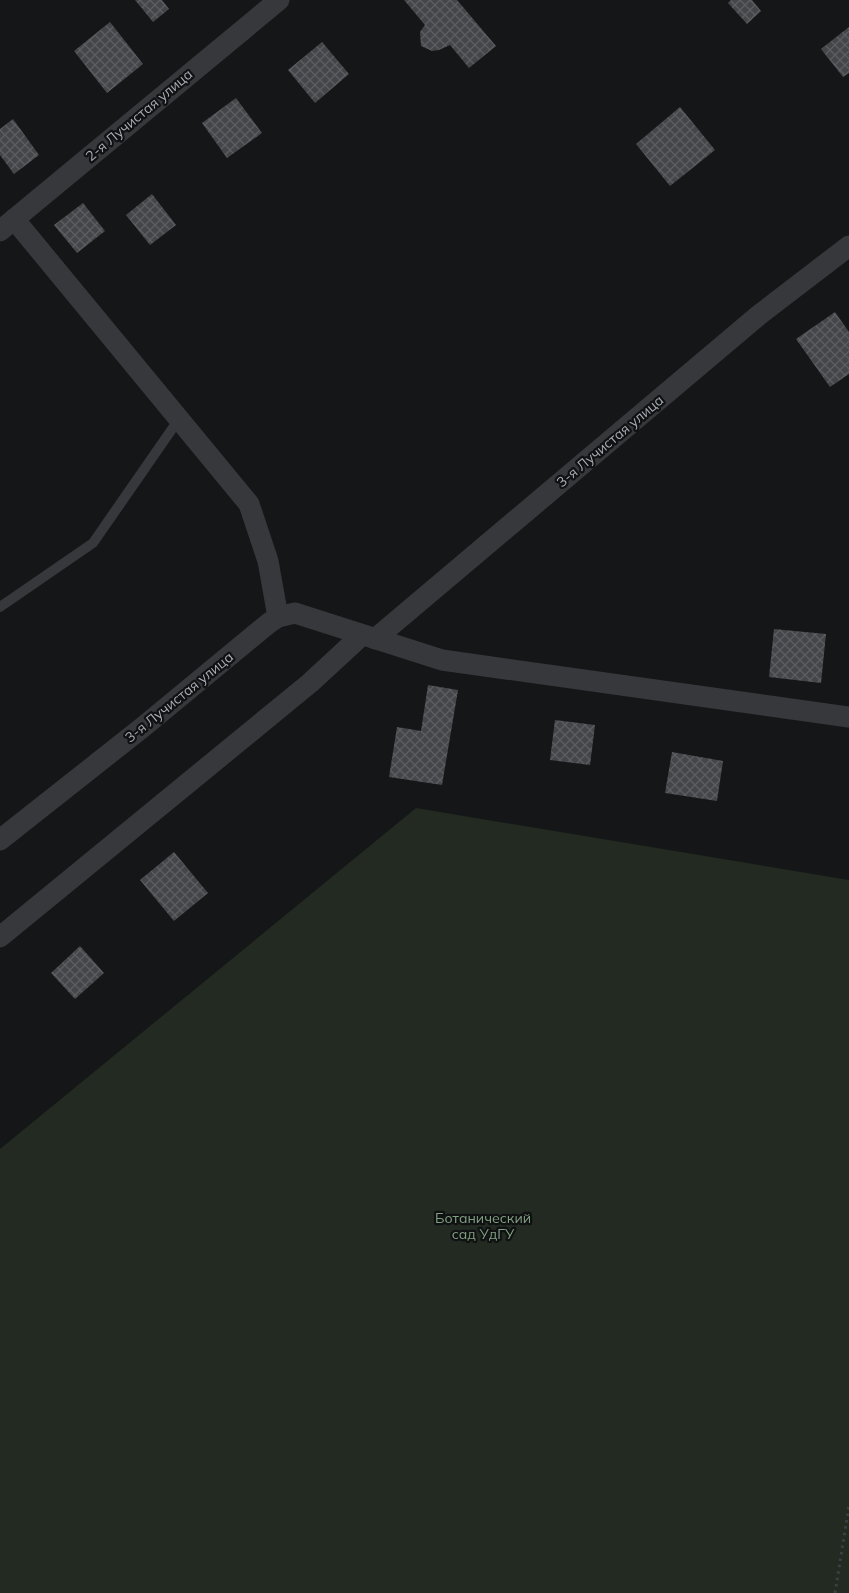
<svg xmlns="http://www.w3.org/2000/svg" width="849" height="1593" viewBox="0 0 849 1593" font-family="Mulish,sans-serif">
<defs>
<pattern id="building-cross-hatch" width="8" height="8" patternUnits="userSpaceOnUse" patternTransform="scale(1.25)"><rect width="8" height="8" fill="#44464a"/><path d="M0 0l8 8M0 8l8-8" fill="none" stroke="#5c5e62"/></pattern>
</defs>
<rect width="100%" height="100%" fill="#151617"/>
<polygon fill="#222a22" points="416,808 849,880 849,1593 0,1593 0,1149"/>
<g fill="url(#building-cross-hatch)">
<polygon points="135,0 162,0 169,9 153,22"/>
<polygon points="404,0 457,0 496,46 469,68 450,45 439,50 432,51 421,46 420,32 425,25"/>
<polygon points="731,0 752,0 761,11 747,24 728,3"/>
<polygon points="110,22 143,64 107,93 74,51"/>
<polygon points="849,27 849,73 843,77 821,49"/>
<polygon points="322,42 349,74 315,103 288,70"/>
<polygon points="236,98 262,133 227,158 202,123"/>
<polygon points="680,107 715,150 670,186 636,144"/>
<polygon points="13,119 39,155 14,174 0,155 0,129"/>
<polygon points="152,194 176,225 150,245 126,215"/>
<polygon points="83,203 105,231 77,253 54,225"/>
<polygon points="835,312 849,332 849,374 830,387 796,339"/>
<polygon points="774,629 826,634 821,683 769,677"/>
<polygon points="428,685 458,690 442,785 389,777 397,727 421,731"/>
<polygon points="555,720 595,725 590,765 550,760"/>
<polygon points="672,752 723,761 717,801 665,793"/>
<polygon points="174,852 208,893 174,921 140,880"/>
<polygon points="80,946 104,973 75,999 51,973"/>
</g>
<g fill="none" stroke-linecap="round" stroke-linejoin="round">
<polyline stroke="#3d3f43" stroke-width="3" stroke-dasharray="2.5 4" stroke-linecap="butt" points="835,1593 849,1506"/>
<polyline stroke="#37383c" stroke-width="10" points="0,607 93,543 179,419"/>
<g stroke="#37383c" stroke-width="21">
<polyline points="14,219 249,504 268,561 278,617"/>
<polyline points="0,231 279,0"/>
<polyline points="375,639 759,315 849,246"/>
<polyline points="0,840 143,727 269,623 278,617 295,613 442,660 849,717"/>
<polyline points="0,937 310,683 362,635"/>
</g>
</g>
<g text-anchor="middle" stroke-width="4.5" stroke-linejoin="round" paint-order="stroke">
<g font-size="14" fill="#a8adb6" stroke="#101112">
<text transform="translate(139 115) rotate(-40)" y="5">2-я Лучистая улица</text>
<text transform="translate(610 441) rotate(-40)" y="5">3-я Лучистая улица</text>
<text transform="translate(179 697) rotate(-39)" y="5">3-я Лучистая улица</text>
</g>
<g font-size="14" fill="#81a081" stroke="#101112">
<text x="483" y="1223">Ботанический<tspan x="483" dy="16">сад УдГУ</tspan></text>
</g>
</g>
</svg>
